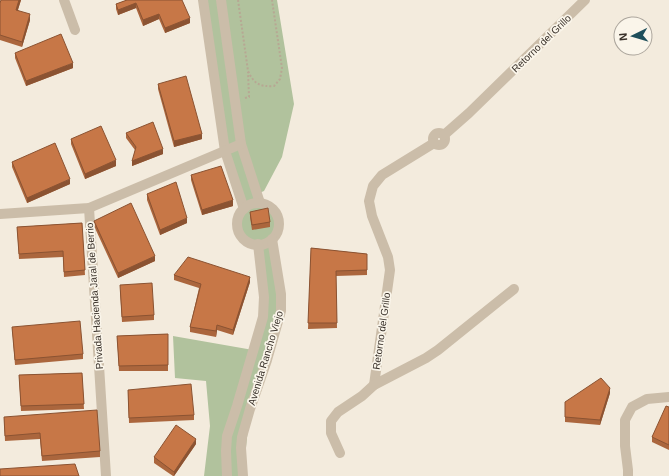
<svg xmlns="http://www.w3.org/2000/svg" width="669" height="476" viewBox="0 0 669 476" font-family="Arial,sans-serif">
<rect width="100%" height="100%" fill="#f3ebdd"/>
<path fill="#b1c29d" d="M203,0H277L294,104L282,157L264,191L257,194L260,203C279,209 284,224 272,239L281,294L250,409L243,476H204L210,426L206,381L175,378L173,336L253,350L263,317L257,244C238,241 232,224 244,209L225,151Z"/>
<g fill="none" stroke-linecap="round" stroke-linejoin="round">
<g stroke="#b7a793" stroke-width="2" stroke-dasharray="2 2" stroke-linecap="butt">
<path d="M238,0L248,71C254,84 260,87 274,86L280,79L282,68L272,0"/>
<polyline points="245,98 249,97 248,72"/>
</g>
<g stroke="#cbbda9" stroke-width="10">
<polyline points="64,0 75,30"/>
<polyline points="203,0 225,151 244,209"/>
<polyline points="221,0 241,144 260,203"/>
<circle cx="439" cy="139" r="6"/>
<polyline points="444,135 469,113 585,0"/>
<circle cx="258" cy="224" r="21"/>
<polyline points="89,208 106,476"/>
<polyline points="0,214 89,208 241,144"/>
<polyline points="374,385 390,270 388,257 372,216 369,201 373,186 382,175 434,143"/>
<polyline points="340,453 331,433 331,421 338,412 362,396 374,385 426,358 438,350 514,289"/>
<polyline points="227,476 226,451 227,436 237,406 263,317 264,297 258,244"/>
<polyline points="243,476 241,448 242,437 250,409 267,360 281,311 281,294 272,239"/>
<polyline points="628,476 628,470 625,446 625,420 632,407 647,399 669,397"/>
</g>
</g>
<g fill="#ab663d">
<polygon points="1,0 21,0 18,10 30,20 22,47 0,40 0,3"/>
<polygon points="127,0 190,23 165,33 159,19 143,26 136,8 118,15 116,9 116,4"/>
<polygon points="15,53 73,68 26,86 15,58"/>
<polygon points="158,84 202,139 174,147 158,89"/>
<polygon points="126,133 163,154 132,166 135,150 126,138"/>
<polygon points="71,139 116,166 85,179 71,144"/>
<polygon points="12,162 70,184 27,203 12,167"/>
<polygon points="191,175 233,206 202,215 191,180"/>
<polygon points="147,194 187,223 160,235 147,200"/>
<polygon points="250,212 270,222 270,227 252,230 250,217"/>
<polygon points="94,221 155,261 118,278 94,226"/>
<polygon points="82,223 85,275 64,277 63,257 19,259 17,227"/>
<polygon points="311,248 367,254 367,275 336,276 337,328 308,329"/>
<polygon points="174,275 250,282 233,335 217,330 216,337 190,332 190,327 199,288 174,280"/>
<polygon points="120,290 154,315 154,320 122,322"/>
<polygon points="12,327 83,354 83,359 15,365"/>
<polygon points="168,334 168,371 119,371 117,336"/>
<polygon points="82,373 84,409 21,411 19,375"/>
<polygon points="128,390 194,415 194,420 129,423"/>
<polygon points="610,393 600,425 565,422 565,402"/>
<polygon points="669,407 669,450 652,442 652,437"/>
<polygon points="4,417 100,451 100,457 42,461 40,439 5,441"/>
<polygon points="196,444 174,476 173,476 154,463 154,457"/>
</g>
<g fill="#8b5332">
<polygon points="19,0 21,0 16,15 16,10"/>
<polygon points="136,3 136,8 118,15 118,10"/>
<polygon points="30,14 30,20 22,47 22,42"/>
<polygon points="159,14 159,19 143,26 143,20"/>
<polygon points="190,18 190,23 165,33 165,28"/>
<polygon points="73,63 73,68 26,86 26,81"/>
<polygon points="202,134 202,139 174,147 174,141"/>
<polygon points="163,149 163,154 132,166 132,161"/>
<polygon points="116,160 116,166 85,179 85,174"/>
<polygon points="70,179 70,184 27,203 27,198"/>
<polygon points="233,200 233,206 202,215 202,210"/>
<polygon points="187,218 187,223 160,235 160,230"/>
<polygon points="155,256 155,261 118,278 118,273"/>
<polygon points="250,277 250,282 233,335 233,330"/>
<polygon points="217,325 217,330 216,337 216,331"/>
<polygon points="610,388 610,393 600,425 600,420"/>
<polygon points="196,439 196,444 174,476 174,472"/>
</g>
<g fill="#c77747" stroke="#8b5332">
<polygon points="1,0 19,0 16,10 30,14 22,42 0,35 0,3"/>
<polygon points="127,0 182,0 190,18 165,28 159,14 143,20 136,3 118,10 116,4"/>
<polygon points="61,34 73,63 26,81 15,53"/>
<polygon points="186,76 202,134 174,141 158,84"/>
<polygon points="153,122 163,149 132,161 136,147 126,133"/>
<polygon points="101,126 116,160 85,174 71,139"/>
<polygon points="55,143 70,179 27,198 12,162"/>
<polygon points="221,166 233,200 202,210 191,175"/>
<polygon points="176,182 187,218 160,230 147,194"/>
<polygon points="131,203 155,256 118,273 94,221"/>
<polygon points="268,208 270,222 252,225 250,212"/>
<polygon points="82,223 85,270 64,272 63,251 19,254 17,227"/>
<polygon points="311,248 367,254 367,270 336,271 337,323 308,323"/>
<polygon points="188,257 250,277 233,330 217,325 216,331 190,327 201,284 174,275"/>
<polygon points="152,283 154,315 122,317 120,285"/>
<polygon points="80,321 83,354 15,360 12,327"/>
<polygon points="168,334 168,365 119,366 117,336"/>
<polygon points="82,373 84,404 21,406 19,375"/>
<polygon points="601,378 610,388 600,420 565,417 565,402"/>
<polygon points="191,384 194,415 129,418 128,390"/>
<polygon points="666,406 669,407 669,445 652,437"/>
<polygon points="97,410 100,451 42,456 40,433 5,436 4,417"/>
<polygon points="176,425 196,439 174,472 154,457"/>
<polygon points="75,464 79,476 0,476 0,469"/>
</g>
<g text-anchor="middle" stroke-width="3.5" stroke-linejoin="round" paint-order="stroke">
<g font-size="10" fill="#383029" stroke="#faf5ea">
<text transform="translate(541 43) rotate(-44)" y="4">Retorno del Grillo</text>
<text transform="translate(94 296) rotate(-94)" y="4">Privada Hacienda Jaral de Berrio</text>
<text transform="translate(381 331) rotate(-82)" y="4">Retorno del Grillo</text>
<text transform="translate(265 358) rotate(-73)" y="4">Avenida Rancho Viejo</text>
</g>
</g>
<g transform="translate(633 36) rotate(265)"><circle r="19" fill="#faf5ea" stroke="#aca69d"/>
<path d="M0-3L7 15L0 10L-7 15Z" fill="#1e4e5a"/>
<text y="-6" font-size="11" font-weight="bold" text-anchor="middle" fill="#383029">N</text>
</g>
</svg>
